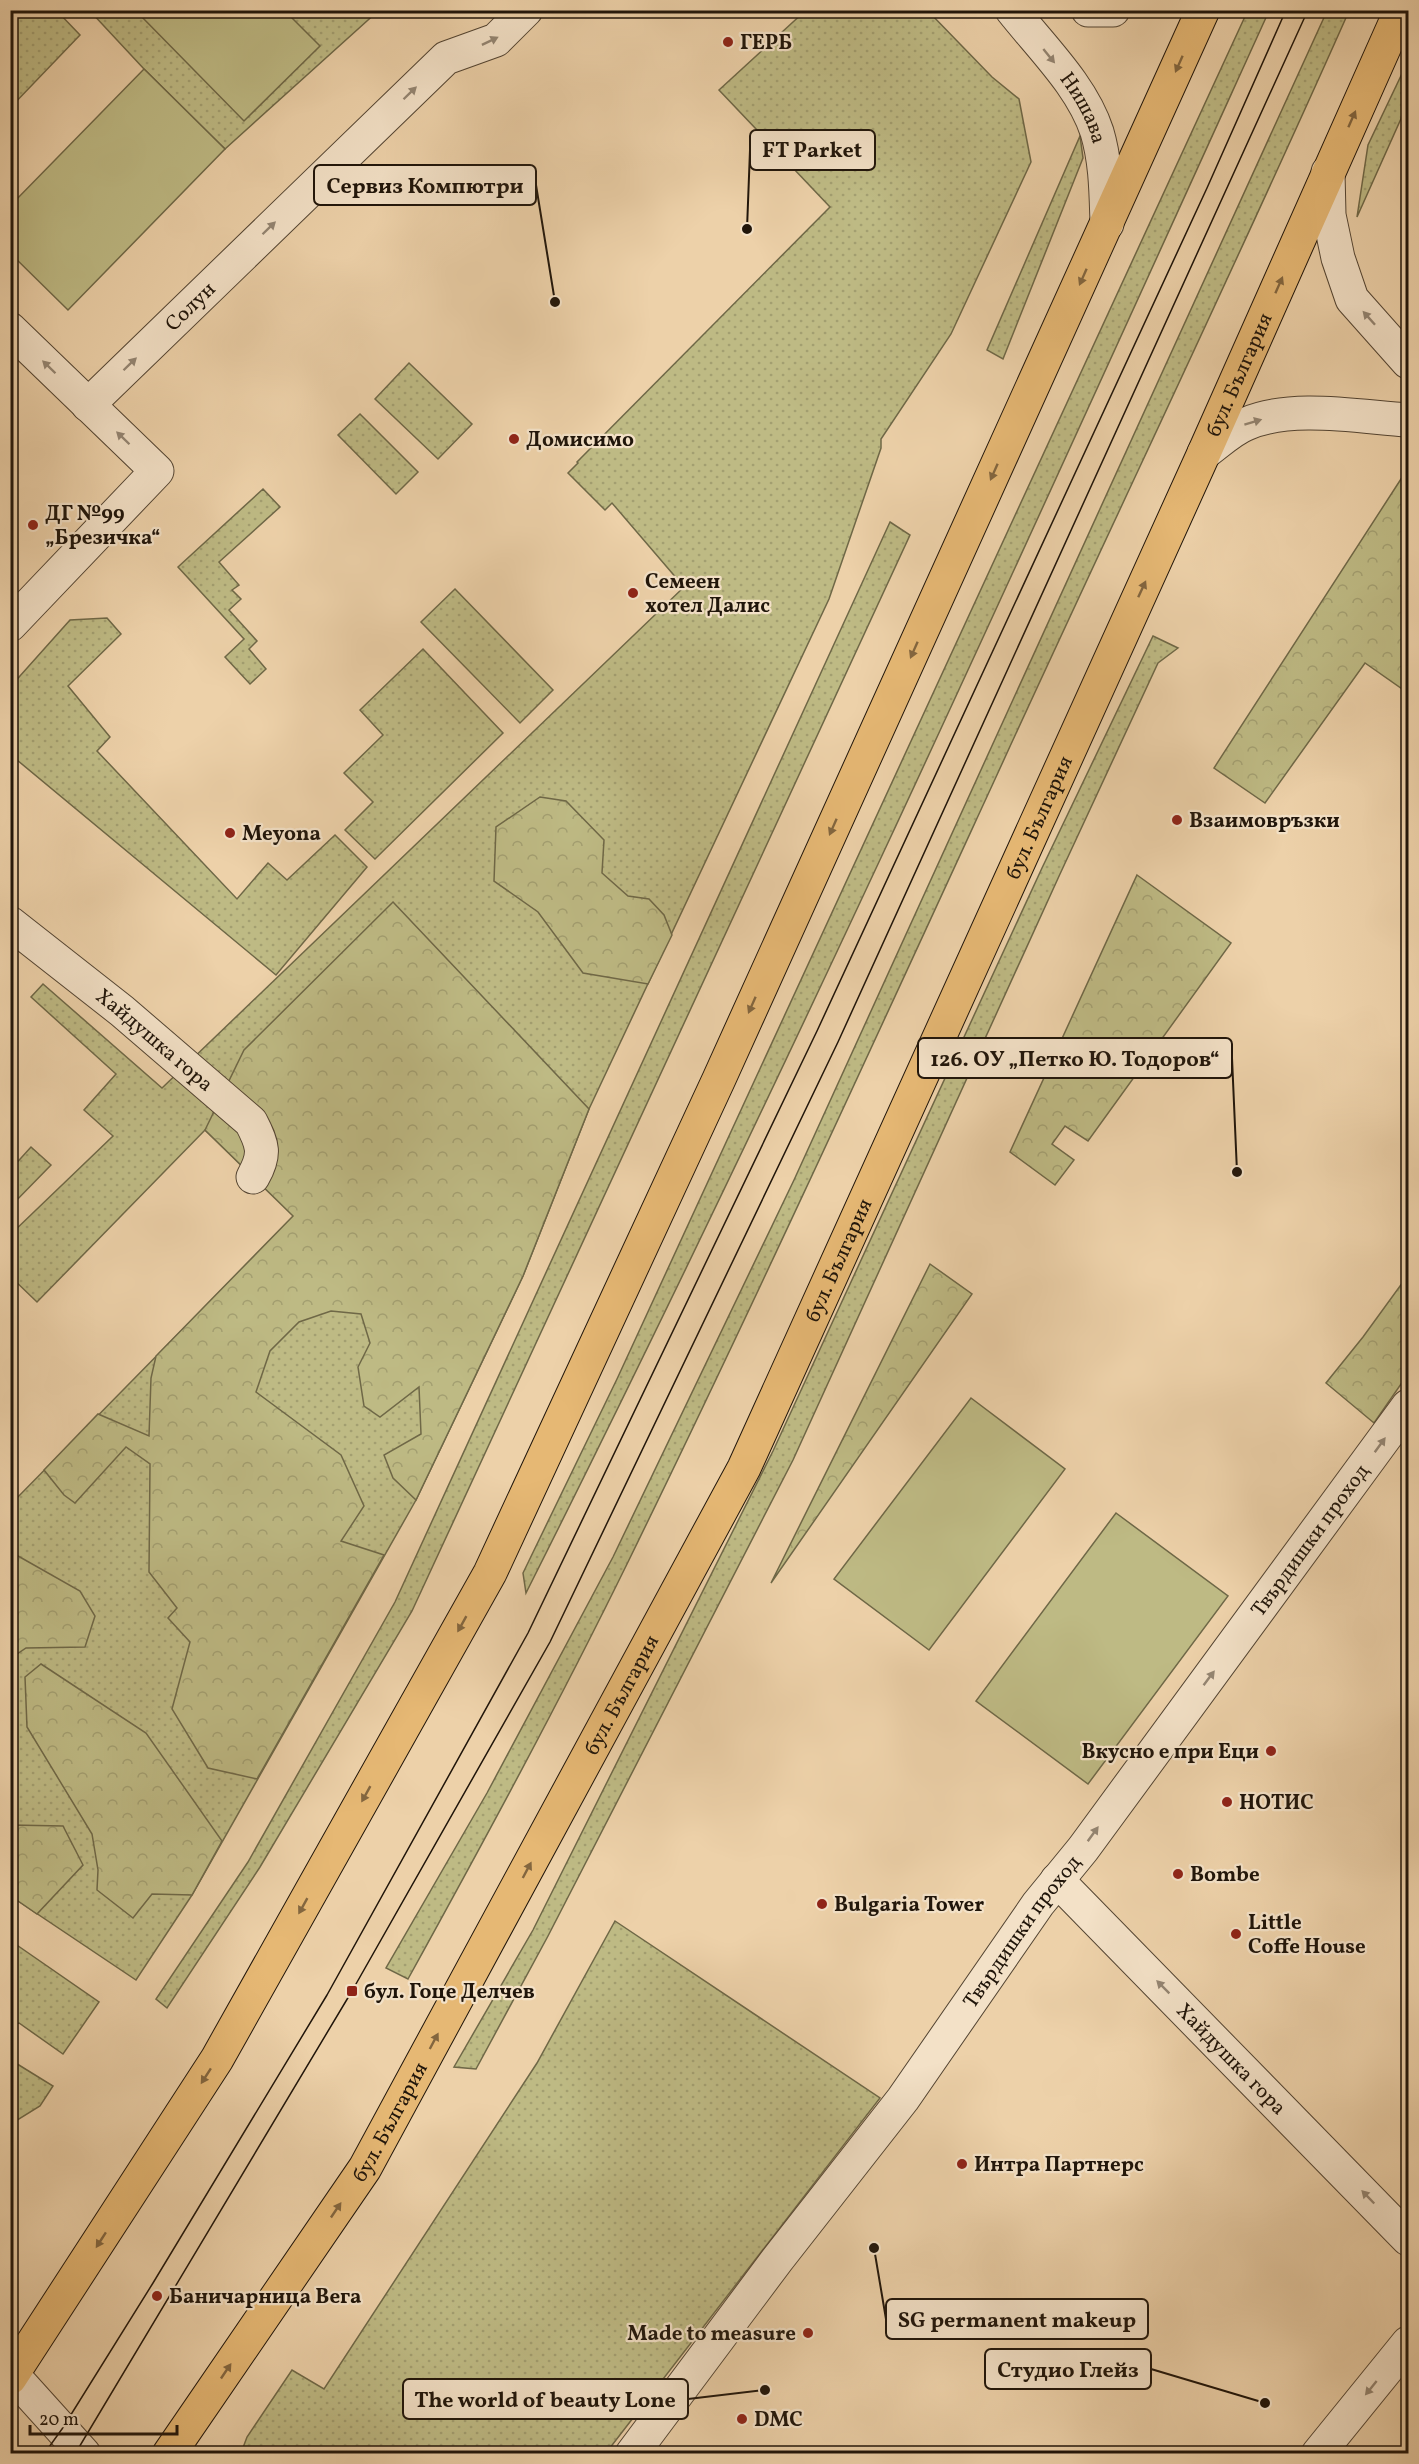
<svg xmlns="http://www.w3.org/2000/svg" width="1419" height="2464" viewBox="0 0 1419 2464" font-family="Vollkorn,serif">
<defs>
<pattern id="grass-dots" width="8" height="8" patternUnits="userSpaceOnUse" patternTransform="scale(1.5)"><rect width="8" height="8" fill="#beba84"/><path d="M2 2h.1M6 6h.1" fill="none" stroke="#a39f71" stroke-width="1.8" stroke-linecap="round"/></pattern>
<pattern id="forest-crowns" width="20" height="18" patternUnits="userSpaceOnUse" patternTransform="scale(1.5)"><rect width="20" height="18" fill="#beba84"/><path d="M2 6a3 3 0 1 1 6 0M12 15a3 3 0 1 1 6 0" fill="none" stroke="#a39f71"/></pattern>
</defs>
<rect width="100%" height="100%" fill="#edd1a9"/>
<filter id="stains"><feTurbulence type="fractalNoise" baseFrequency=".00333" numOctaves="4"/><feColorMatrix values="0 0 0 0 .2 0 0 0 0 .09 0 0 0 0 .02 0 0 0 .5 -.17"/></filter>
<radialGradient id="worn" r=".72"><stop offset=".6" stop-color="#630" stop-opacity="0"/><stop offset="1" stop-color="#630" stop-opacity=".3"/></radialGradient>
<g fill="url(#grass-dots)" stroke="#6f6847" stroke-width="1.5">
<path d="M1248,10L1269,11C1028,541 788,1072 526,1593L523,1573L617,1379Z"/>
<polygon points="14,11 57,11 80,35 11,107 10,14"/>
<polygon points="90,11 378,11 225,149 144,69"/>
<polygon points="805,11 928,11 992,77 1019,99 1031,162 951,334 881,439 881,448 829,599 589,1109 523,1276 416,1500 192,1895 136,1980 18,1901 11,1902 11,1504 294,1216 205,1130 37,1302 11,1277 11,1234 113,1136 84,1110 116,1074 31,997 43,984 162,1088 684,587 612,503 605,510 568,473 578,463 577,462 830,207 719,90"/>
<path d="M1327,11H1349C1235,268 1113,521 996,777C875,1040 755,1302 628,1562C559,1703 484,1841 408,1979L386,1968L487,1793L613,1557L794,1180Z"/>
<polygon points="1408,61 1408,103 1357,217 1368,145"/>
<polygon points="1080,136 1083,158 1003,359 987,350"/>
<polygon points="409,363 472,424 438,459 375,399"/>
<polygon points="360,414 418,472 396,494 338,435"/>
<polygon points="263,489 280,507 219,562 239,585 232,590 241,599 229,610 257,641 249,649 266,669 250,684 225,657 244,639 178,567"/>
<polygon points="890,522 910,535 412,1611 260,1867 167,2008 156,1999 248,1862 395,1602"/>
<polygon points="455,589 553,690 520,723 421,622"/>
<polygon points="107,618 121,634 68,686 110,737 97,751 237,899 268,863 287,880 335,835 367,867 276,975 11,755 11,686 70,620"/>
<polygon points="1153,636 1178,648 1158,663 1060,874 793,1460 548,1936 476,2069 454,2067 533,1930 773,1451 1042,868"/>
<polygon points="423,649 503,733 375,859 345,830 373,802 344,773 383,735 360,710"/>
<polygon points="31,1147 51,1165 11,1206 11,1169"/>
<polygon points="615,1921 880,2098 606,2453 241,2453 247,2437 292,2370 324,2389 537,2063"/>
<polygon points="11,1941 99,2002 63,2054 19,2023 11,2025"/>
<polygon points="14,2062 53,2086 40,2106 11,2124 11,2065"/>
</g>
<g fill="url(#forest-crowns)" stroke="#6f6847" stroke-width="1.5">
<polygon points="1401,479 1408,485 1408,693 1365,663 1265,803 1214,768"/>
<polygon points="540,797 566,801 604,840 602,873 628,896 649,899 664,915 672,935 648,984 583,973 538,912 494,881 496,827"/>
<polygon points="1137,875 1231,943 1088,1141 1065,1126 1052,1144 1074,1160 1055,1185 1010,1152"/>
<polygon points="393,902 589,1109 523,1276 416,1500 393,1478 384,1455 421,1434 419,1387 380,1417 364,1406 358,1367 370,1343 361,1314 331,1311 299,1322 270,1351 256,1392 341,1455 364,1506 341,1541 384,1555 257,1779 208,1768 172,1709 190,1642 168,1618 177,1608 149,1572 150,1464 126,1447 75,1503 64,1495 44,1470 98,1414 149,1436 151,1378 156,1356 293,1216 205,1130 244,1050"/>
<polygon points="930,1264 972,1294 771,1583"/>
<polygon points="1408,1275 1408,1374 1374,1423 1326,1383 1363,1337"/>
<polygon points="11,1552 80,1591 95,1616 85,1647 26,1648 11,1658"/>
<polygon points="41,1664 146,1733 222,1841 192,1895 152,1894 133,1918 97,1890 98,1870 92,1834 27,1727 25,1677"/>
<polygon points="11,1825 63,1826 83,1865 37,1914 18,1901 11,1902"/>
</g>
<g fill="#beba84" stroke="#6f6847" stroke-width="1.5">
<polygon points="143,10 285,11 320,46 244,121 139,14"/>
<polygon points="144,69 225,149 68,310 11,254 11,205"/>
<polygon points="971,1398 1065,1469 929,1650 834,1579"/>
<polygon points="1116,1513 1228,1596 1088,1784 976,1701"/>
</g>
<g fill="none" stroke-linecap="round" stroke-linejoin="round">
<defs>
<g id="minor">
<path id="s1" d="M1012,10C1042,48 1082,86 1097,132C1106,162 1106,193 1107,224"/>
<polyline points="1088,10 1113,10"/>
<polyline points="1328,172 1329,215 1338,258 1352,299 1408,362"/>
<polyline points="10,329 157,471 10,625"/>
<path id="s2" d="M88,405L446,58L496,40L526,10"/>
<path d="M1204,453C1217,444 1231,430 1246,424C1291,404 1360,417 1408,420"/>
<path id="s3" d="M10,923L122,1011L251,1122C263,1145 266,1154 253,1177"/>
<path id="s4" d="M1057,1880L1408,2239"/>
<polyline points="10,2372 84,2454"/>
<path id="s5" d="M632,2454L777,2260L903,2099L1038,1904L1083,1849L1408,1406"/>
<polyline points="1318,2454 1408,2343"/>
</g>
<g id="major">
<polyline points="10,2378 217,2059 490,1573 719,1079 1203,10"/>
<path id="s6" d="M169,2454L365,2168L744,1468L1204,453L1401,10"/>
</g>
</defs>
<use href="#minor" stroke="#534432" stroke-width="35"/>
<use href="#major" stroke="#20150a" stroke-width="35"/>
<use href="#minor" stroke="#f3e1c7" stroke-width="33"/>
<use href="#major" stroke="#e6b874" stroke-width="33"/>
<g stroke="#20150a" stroke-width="1.5">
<polyline points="44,2454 62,2429 153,2283 327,1995 528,1633 817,1031 1207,188 1286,10"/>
<polyline points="75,2454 352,1991 550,1642 838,1042 1308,10"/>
</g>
</g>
<defs><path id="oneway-solid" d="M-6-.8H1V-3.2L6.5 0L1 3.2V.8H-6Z" transform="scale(1.5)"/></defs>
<g fill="#948572">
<use href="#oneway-solid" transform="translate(490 41) rotate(-26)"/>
<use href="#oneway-solid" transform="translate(1049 56) rotate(51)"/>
<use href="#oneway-solid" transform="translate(410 93) rotate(-44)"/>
<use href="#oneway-solid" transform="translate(269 228) rotate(-44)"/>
<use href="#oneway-solid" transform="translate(1369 318) rotate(-132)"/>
<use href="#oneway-solid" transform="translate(130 364) rotate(-44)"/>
<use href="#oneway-solid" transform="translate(49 367) rotate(-136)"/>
<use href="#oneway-solid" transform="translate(1253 422) rotate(-17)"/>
<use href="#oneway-solid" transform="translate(123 438) rotate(-136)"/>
<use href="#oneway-solid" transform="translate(1380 1445) rotate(-54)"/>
<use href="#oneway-solid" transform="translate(1209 1678) rotate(-53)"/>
<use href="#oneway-solid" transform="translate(1093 1834) rotate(-54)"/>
<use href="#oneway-solid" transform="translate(1163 1987) rotate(-135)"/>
<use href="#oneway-solid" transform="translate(1368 2197) rotate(-134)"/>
<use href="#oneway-solid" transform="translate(1371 2388) rotate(129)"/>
</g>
<g fill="#83663f">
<use href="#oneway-solid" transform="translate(1179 64) rotate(114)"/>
<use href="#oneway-solid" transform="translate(1352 119) rotate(-66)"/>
<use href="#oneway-solid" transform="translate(1083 277) rotate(114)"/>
<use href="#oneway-solid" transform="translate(1279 285) rotate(-66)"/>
<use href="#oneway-solid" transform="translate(994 472) rotate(114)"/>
<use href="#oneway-solid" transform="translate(1142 589) rotate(-65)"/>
<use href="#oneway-solid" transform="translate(914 650) rotate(114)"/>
<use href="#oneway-solid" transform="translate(833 827) rotate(114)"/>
<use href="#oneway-solid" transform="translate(752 1005) rotate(114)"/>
<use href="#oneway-solid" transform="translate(462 1624) rotate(119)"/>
<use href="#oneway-solid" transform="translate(366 1794) rotate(119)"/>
<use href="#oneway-solid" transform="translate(527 1870) rotate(-62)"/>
<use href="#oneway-solid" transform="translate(303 1906) rotate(119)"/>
<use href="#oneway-solid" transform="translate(434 2041) rotate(-62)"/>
<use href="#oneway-solid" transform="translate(206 2076) rotate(123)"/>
<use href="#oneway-solid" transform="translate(336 2210) rotate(-56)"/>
<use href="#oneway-solid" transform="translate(101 2240) rotate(123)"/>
<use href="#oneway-solid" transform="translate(226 2371) rotate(-56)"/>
</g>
<g fill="#8f2418" stroke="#f3e1c7" stroke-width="2">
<circle cx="728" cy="42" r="6"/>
<circle cx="514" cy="439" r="6"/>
<circle cx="33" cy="525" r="6"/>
<circle cx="633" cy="593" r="6"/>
<circle cx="1177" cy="820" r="6"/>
<circle cx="230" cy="833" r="6"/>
<circle cx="1271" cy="1751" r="6"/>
<circle cx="1227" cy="1802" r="6"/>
<circle cx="1178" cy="1874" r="6"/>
<circle cx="822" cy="1904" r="6"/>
<circle cx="1236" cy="1934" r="6"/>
<rect x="346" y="1985" width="12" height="12" rx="3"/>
<circle cx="962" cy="2164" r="6"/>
<circle cx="157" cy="2296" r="6"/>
<circle cx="808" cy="2333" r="6"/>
<circle cx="742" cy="2419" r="6"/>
</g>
<g text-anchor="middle" stroke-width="4.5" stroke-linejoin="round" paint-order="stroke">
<g font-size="21" font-weight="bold" fill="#20150a" stroke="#f3e1c7" text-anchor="start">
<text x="740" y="49">ГЕРБ</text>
<text x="526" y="446">Домисимо</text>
<text x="45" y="520">ДГ №99<tspan x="45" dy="24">„Брезичка“</tspan></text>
<text x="645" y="588">Семеен<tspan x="645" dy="24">хотел Далис</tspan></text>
<text x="1189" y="827">Взаимовръзки</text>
<text x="242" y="840">Meyona</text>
<text x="1259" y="1758" text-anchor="end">Вкусно е при Еци</text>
<text x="1239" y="1809">НОТИС</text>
<text x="1190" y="1881">Bombe</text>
<text x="834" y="1911">Bulgaria Tower</text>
<text x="1248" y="1929">Little<tspan x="1248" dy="24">Coffe House</tspan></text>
<text x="364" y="1998">бул. Гоце Делчев</text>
<text x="974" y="2171">Интра Партнерс</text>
<text x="169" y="2303">Баничарница Вега</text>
<text x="796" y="2340" text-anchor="end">Made to measure</text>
<text x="754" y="2426">DMC</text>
</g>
<g font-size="21" fill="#20150a" stroke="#f3e1c7">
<text dy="7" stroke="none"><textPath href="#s1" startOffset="122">Нишава</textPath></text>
<text dy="7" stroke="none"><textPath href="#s2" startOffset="142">Солун</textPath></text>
<text dy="7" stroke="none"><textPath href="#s6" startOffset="2343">бул. България</textPath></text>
<text dy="7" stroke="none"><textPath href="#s6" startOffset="1857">бул. България</textPath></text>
<text dy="7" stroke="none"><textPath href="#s3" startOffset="186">Хайдушка гора</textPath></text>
<text dy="7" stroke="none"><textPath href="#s6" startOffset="1371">бул. България</textPath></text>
<text dy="7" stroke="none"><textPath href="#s5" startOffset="1138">Твърдишки проход</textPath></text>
<text dy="7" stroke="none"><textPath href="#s6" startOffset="885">бул. България</textPath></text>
<text dy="7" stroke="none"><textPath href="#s5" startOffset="652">Твърдишки проход</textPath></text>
<text dy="7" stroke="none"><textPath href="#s4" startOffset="250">Хайдушка гора</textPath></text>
<text dy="7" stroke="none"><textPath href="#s6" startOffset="399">бул. България</textPath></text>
</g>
</g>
<path fill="none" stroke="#20150a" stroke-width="2" d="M747 229L750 150M555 302L536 185M1237 1172L1232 1058M874 2248L886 2319M1265 2403L1151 2369M765 2390L688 2399"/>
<g fill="#20150a" stroke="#f3e1c7" stroke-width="2">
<circle cx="747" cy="229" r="6"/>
<circle cx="555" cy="302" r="6"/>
<circle cx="1237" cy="1172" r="6"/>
<circle cx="874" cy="2248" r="6"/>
<circle cx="1265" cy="2403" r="6"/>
<circle cx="765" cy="2390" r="6"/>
</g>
<g fill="#f3e1c7" stroke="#20150a" stroke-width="2">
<rect x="750" y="130" width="125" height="40" rx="6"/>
<rect x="314" y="165" width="222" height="40" rx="6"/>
<rect x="918" y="1038" width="314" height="40" rx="6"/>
<rect x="886" y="2299" width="262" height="40" rx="6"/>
<rect x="985" y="2349" width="166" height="40" rx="6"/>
<rect x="403" y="2379" width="285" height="40" rx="6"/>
</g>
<g font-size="22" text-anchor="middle" font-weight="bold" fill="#20150a">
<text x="812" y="157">FT Parket</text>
<text x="425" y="193">Сервиз Компютри</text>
<text x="1075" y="1066">126. ОУ „Петко Ю. Тодоров“</text>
<text x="1017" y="2327">SG permanent makeup</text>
<text x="1068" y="2377">Студио Глейз</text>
<text x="545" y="2407">The world of beauty Lone</text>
</g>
<rect width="1419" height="2464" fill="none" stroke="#edd1a9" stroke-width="36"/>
<rect x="12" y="12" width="1395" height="2440" fill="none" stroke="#20150a" stroke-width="3"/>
<rect x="18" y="18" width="1383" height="2428" fill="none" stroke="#20150a" stroke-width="1.5"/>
<path d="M30 2425v9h147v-9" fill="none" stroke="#20150a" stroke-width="3"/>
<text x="39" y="2425" font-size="18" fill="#20150a" stroke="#f3e1c7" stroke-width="4.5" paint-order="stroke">20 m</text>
<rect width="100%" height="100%" filter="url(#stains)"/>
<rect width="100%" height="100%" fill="url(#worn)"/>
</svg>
